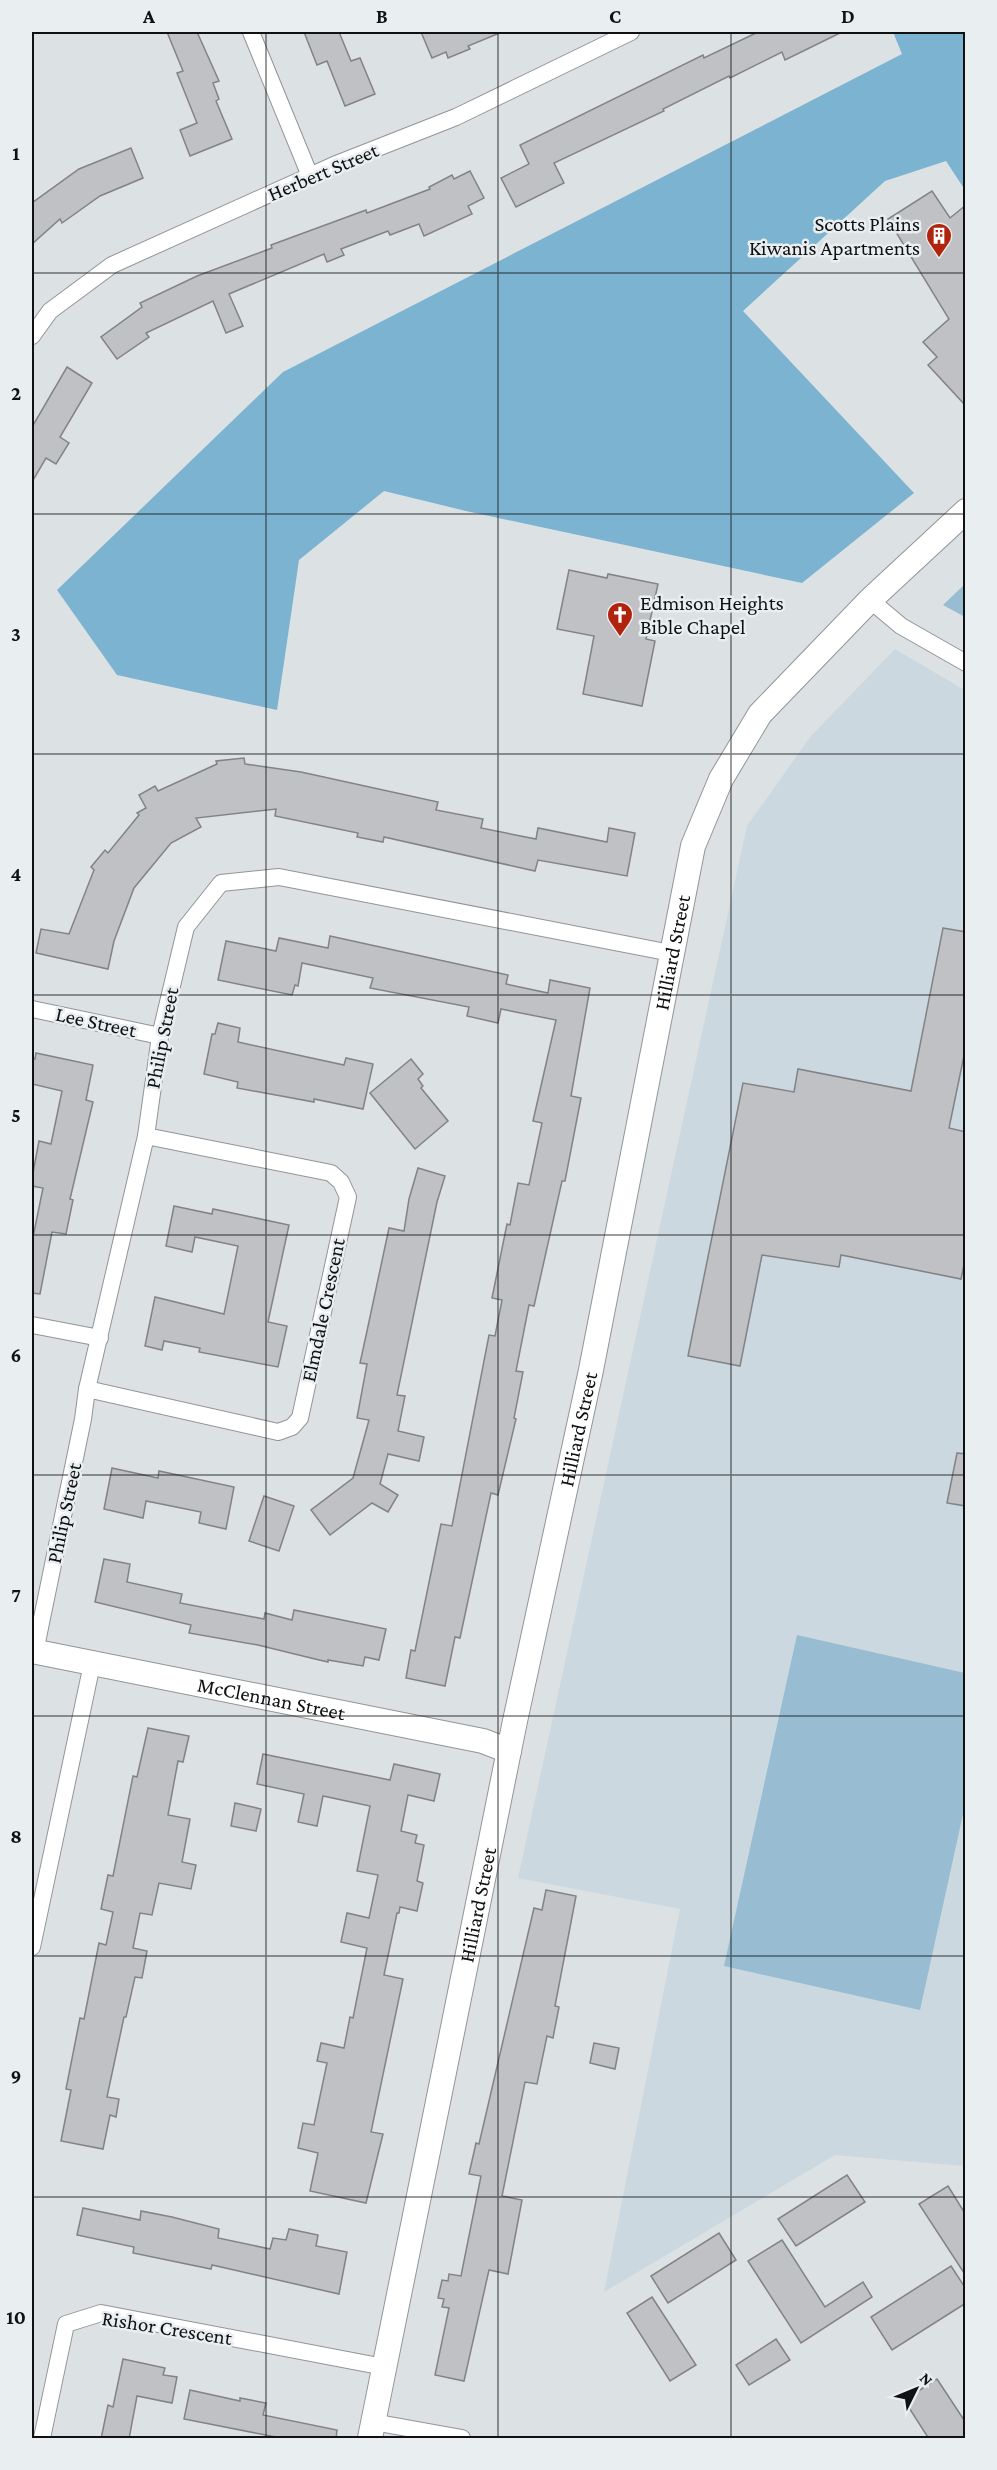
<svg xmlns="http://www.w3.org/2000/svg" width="997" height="2470" viewBox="0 0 997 2470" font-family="'Crimson Pro',serif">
<rect width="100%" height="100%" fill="#dce1e4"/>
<polygon fill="#cbd8df" points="895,649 966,691 965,2166 835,2155 604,2292 680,1909 518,1878 747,826 811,736"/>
<g fill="#98bdd2">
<polygon points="965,584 965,617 943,605"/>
<polygon points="797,1635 965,1673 965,1805 920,2010 724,1966"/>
</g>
<polygon fill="#7cb3d1" points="893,32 965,32 965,190 946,161 885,181 743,311 914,493 802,583 466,511 384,491 299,560 277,710 117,675 57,590 283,372 902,54"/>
<g fill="#bfc1c5" stroke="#818387" stroke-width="1.5">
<polygon points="167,32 197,32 219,81 213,83 219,99 216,101 232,139 190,156 180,130 197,123 177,73 183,71"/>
<polygon points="304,32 339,32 351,61 360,58 375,94 345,106 327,61 317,65"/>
<polygon points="421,32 502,32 468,46 470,49 448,58 446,52 432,58"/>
<polygon points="758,32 842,32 785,60 782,52 730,78 729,76 663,109 664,111 554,163 564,183 516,207 501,178 529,164 520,145 703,55 704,58"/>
<polygon points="131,148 143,178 100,196 62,223 60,219 32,244 32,203 79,169"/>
<polygon points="470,171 484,198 468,206 472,214 424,236 419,224 390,235 388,231 341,249 344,255 327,262 324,254 229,294 243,326 226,333 213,301 146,333 149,337 117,359 101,337 142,307 140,303 197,276 272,248 271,245 366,210 367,213 430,189 429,187 452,175 454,179"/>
<polygon points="932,191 950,218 966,205 966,406 928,365 937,357 923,342 949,319 888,219"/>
<polygon points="67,367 92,383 60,437 69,443 56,464 46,458 32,482 32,427"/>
<polygon points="569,570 607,578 608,574 658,584 646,639 655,641 642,706 583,694 594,636 557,629"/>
<polygon points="244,758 245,764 301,772 438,802 436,810 483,819 481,828 536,839 538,828 607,842 609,828 635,833 627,876 538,860 535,871 384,837 383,842 357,837 358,833 275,816 276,809 196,818 201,827 171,843 134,888 114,941 108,969 36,953 41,929 69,934 94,870 91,867 105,850 108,853 139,815 137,813 146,808 139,795 155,786 158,791 217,764 216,761"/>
<polygon points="943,928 966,932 966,1046 949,1128 966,1132 966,1255 961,1279 841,1255 839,1267 762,1255 740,1366 688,1356 743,1083 794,1092 798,1069 911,1091"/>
<polygon points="330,936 508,975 506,984 548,993 550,980 590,988 571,1096 581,1098 565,1181 562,1181 534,1306 529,1305 516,1371 523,1372 514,1418 516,1419 498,1495 491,1493 460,1638 455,1637 445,1686 406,1678 411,1650 415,1651 441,1524 452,1526 489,1335 495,1336 502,1300 492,1298 507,1224 510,1225 518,1183 529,1185 542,1123 533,1121 556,1020 501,1009 498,1023 467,1016 469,1007 370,988 373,978 302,963 298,986 295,985 292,995 218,980 226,941 276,951 279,938 328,948"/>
<polygon points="218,1023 240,1028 238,1042 344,1065 346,1058 373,1064 363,1109 314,1099 314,1102 237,1088 238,1082 204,1074 212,1034 215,1034"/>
<polygon points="36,1053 93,1065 86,1100 93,1102 70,1199 73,1200 66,1234 52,1232 40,1294 32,1293 32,1242 43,1188 32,1186 32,1178 39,1141 51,1144 62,1091 32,1084 32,1058 35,1059"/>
<polygon points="411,1059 423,1074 418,1079 423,1086 421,1088 448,1121 415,1149 370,1093"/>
<polygon points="418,1168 445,1176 437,1202 397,1395 405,1396 398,1431 424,1437 419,1461 388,1454 380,1484 398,1495 388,1512 372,1503 330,1535 311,1510 353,1478 369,1420 357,1418 367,1364 360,1363 367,1331 389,1228 404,1231 409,1199"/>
<polygon points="174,1206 212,1214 213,1209 289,1225 268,1322 287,1326 278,1367 199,1352 200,1348 164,1341 162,1350 145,1346 155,1297 224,1314 238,1246 195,1237 192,1252 166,1246"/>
<polygon points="957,1453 966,1454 966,1506 947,1503"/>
<polygon points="112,1468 158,1478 159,1471 234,1487 226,1529 199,1523 201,1512 146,1501 143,1518 104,1509"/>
<polygon points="264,1496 294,1506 279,1551 249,1541"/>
<polygon points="104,1559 130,1564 127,1582 182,1594 180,1603 264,1619 265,1613 292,1620 294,1610 386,1629 379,1660 365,1657 363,1666 328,1660 328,1662 315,1659 258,1645 189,1633 191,1625 95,1602"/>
<polygon points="148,1728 189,1736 183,1762 178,1761 168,1815 190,1819 182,1862 196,1865 191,1889 159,1883 152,1915 140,1913 133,1948 147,1951 142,1978 135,1977 126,2017 124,2017 107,2097 119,2099 116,2117 110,2115 103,2149 61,2141 71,2090 66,2089 80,2018 84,2019 99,1943 106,1945 113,1912 101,1909 108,1875 113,1876 133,1776 137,1777"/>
<polygon points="263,1754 390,1780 394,1764 440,1774 434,1801 408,1795 401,1831 417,1835 415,1843 424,1845 417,1881 423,1883 417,1911 400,1907 399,1913 397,1913 384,1975 403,1979 371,2132 383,2134 366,2203 310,2191 318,2153 298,2148 303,2123 314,2125 327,2063 317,2061 321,2043 344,2048 350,2017 353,2018 367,1948 341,1942 347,1913 369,1918 378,1875 357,1871 370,1806 323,1796 317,1826 298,1822 304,1794 257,1784"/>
<polygon points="235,1803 261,1809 256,1831 231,1826"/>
<polygon points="546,1890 576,1896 555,2006 559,2007 553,2038 547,2036 537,2084 525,2082 502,2196 522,2200 508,2274 489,2270 464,2381 435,2375 449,2308 442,2307 444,2299 438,2298 442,2280 448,2281 449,2274 461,2276 481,2176 469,2174 476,2143 479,2144 534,1908 542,1910"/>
<polygon points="594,2043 619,2048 615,2069 590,2063"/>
<polygon points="847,2175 865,2202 796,2246 778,2219"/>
<polygon points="948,2186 966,2215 966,2276 919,2204"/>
<polygon points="83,2208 140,2220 141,2211 172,2217 219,2229 218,2238 270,2249 273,2238 286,2240 289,2229 318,2235 316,2246 347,2252 339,2294 212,2265 211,2269 133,2253 134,2247 77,2235"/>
<polygon points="719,2233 736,2260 668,2303 651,2276"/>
<polygon points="782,2240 825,2307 863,2282 872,2297 801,2343 748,2261"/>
<polygon points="951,2266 966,2289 966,2303 892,2350 871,2317"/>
<polygon points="652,2297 696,2365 670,2381 627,2313"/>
<polygon points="776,2339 790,2360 749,2385 736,2365"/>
<polygon points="123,2359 165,2368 163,2375 177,2377 172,2403 137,2396 129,2439 101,2439 108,2405 113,2407"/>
<polygon points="937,2379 966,2423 966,2439 929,2439 904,2400"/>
<polygon points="190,2390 240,2401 240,2398 266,2403 263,2415 337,2430 336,2439 286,2439 184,2419"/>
</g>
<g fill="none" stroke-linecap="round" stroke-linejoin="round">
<defs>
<g id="street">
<polyline points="251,32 310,176"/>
<polyline points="32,336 50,311 112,265 334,165 456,117 631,32"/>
<polyline points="870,600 901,626 966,663"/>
<polyline points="32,1009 160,1036"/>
<polyline points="32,1325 100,1338"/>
<polyline points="87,1389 278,1432 292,1427 300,1418 348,1197 341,1182 331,1173 146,1136"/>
<polyline points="35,1652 83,1419 87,1389 146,1136 160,1036 186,927 221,883 279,877 671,953"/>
<polyline points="32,1947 92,1664"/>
<polyline points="373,2422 462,2438"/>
<polyline points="42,2438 66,2324 101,2313 384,2367"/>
</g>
<g id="secondary">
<path id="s1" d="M32,1651L483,1741L509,1751"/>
<path id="s2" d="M370,2438L515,1721L591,1370L693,846L721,779L760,714L870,600L966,511"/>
</g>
</defs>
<use href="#street" stroke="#919598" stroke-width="18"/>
<use href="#secondary" stroke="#919598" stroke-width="26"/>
<use href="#street" stroke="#fff" stroke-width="16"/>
<use href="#secondary" stroke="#fff" stroke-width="24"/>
</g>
<path fill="none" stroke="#0f1112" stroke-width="1.5" stroke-opacity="0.55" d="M266,32V2438M498,32V2438M731,32V2438M32,273H966M32,514H966M32,754H966M32,995H966M32,1235H966M32,1475H966M32,1716H966M32,1956H966M32,2197H966"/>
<defs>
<symbol id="building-pin" viewBox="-11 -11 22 30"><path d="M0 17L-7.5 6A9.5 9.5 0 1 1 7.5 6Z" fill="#b1230d" stroke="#e9eef1"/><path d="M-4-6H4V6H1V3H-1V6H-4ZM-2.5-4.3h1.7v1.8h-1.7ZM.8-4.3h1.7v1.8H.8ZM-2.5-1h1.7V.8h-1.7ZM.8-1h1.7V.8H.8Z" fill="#fff"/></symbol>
<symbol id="church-pin" viewBox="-11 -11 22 30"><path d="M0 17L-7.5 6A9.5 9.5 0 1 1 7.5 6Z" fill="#b1230d" stroke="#e9eef1"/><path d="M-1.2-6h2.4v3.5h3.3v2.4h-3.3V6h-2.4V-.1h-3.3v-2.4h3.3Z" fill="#fff"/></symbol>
</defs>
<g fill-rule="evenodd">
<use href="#building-pin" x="924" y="221" width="30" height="40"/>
<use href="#church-pin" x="605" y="600" width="30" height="40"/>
</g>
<g text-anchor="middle" stroke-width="5" stroke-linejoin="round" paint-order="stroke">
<g font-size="21" fill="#0f1112" stroke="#e9eef1">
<text transform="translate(323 172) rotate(-23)" y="7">Herbert Street</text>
<text dy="7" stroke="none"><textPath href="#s2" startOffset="1516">Hilliard Street</textPath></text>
<text transform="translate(96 1022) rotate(12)" y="7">Lee Street</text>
<text transform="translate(162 1038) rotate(-79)" y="7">Philip Street</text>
<text transform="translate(323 1310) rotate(-78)" y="7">Elmdale Crescent</text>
<text dy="7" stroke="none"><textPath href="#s2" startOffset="1030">Hilliard Street</textPath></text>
<text transform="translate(64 1513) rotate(-78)" y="7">Philip Street</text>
<text dy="7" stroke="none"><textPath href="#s1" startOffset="244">McClennan Street</textPath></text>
<text dy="7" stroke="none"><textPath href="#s2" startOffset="544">Hilliard Street</textPath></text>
<text transform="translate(167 2328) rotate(9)" y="7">Rishor Crescent</text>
</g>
<g font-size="21" fill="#0f1112" stroke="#e9eef1" text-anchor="end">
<text x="920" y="231">Scotts Plains<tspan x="920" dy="24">Kiwanis Apartments</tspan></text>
<text x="640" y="610" text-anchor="start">Edmison Heights<tspan x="640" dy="24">Bible Chapel</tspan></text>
</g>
</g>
<rect width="997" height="2470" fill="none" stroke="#e9eef1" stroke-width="66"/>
<g transform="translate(916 2389) rotate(47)" stroke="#e9eef1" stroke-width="4.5" paint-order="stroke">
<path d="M0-4.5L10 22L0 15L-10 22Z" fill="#0f1112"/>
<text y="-9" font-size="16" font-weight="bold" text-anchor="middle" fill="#0f1112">N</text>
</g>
<rect x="33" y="33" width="931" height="2404" fill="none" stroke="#0f1112" stroke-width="2"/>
<g font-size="20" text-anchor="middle" font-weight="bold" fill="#0f1112">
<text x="149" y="23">A</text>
<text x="382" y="23">B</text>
<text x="615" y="23">C</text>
<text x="848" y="23">D</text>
<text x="16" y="160">1</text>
<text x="16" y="400">2</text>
<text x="16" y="641">3</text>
<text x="16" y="881">4</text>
<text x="16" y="1122">5</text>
<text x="16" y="1362">6</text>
<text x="16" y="1602">7</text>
<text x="16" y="1843">8</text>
<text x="16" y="2083">9</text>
<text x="16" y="2324">10</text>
</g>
</svg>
